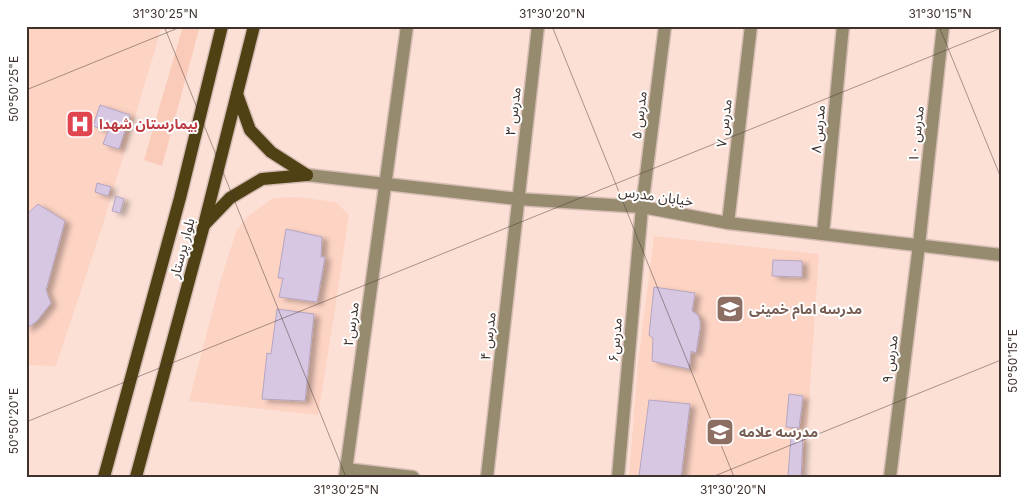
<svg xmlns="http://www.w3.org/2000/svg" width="1027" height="503" viewBox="0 0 1027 503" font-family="Inter,'Noto Sans Arabic',sans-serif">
<defs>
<filter id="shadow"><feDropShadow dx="5.5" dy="3" stdDeviation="2.5" flood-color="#0004"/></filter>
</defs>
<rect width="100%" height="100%" fill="#fce0d6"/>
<g fill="#fdd3c3">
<polygon points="26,26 162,26 104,221 56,366 26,365"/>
<polygon points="296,197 336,202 349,215 336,303 318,415 189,401 220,282 236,232 246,218 273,198"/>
<polygon points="654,236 819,254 804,477 629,477 638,363"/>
</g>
<polygon fill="#facbb9" points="183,26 200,26 162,166 144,160"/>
<g fill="#d7c7e2" stroke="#b5a5c0" filter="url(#shadow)">
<polygon points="100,105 130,115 119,149 103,144 108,131 93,126"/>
<polygon points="97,183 111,187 108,196 95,192"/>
<polygon points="116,196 124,199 120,213 112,211"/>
<polygon points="38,204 65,221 46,290 51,303 37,321 26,329 26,215"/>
<polygon points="286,229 322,237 321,257 325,257 317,302 279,297 283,278 278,278"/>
<polygon points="773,260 802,261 802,277 772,276"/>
<polygon points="654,287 695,293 692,311 698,315 700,321 700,328 696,353 691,351 689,369 652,361 653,338 649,335"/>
<polygon points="277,309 314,314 305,401 262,399 267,353 271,354"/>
<polygon points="789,394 803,396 799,428 786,427"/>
<polygon points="649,400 690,404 681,477 639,476"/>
<polygon points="791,437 803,438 801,477 788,476"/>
</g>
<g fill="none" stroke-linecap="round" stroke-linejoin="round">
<defs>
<g id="minor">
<polyline points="307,175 518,199 642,207 728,223 1001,255"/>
<polyline points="728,223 751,26"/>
<polyline points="823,234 843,26"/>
<polyline points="346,469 413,477"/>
<polyline points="345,477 407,26"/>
<polyline points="487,477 538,26"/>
<polyline points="618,477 642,207 665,26"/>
<polyline points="890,477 919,245 943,26"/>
</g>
<g id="major">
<polyline points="237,94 250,130 271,152 307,175"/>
<polyline points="204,225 230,198 262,179 307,175"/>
<polyline points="104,477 180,198 222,26"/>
<polyline points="136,477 204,225 254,26"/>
</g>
</defs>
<use href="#minor" stroke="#d6bdb4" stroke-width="15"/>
<use href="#major" stroke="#d6bdb4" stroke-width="15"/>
<use href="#minor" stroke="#968b6e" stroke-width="12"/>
<use href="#major" stroke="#504115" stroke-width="12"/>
</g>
<path fill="none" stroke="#3f322d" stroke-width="1" stroke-opacity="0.45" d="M164,26L346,477M552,26L734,477M939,26L1001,178M26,90L183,26M26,422L1001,28M712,477L1001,360"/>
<defs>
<symbol id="hospital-square" viewBox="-11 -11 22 22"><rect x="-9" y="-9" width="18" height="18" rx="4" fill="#e0444e" stroke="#fff"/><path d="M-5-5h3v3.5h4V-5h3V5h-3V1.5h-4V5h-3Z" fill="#fff"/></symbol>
<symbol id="school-square" viewBox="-11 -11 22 22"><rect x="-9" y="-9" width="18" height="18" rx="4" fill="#8d6e63" stroke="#fff"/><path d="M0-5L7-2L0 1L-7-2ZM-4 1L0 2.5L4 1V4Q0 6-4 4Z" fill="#fff"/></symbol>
</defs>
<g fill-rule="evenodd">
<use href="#hospital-square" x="64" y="108" width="32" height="32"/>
<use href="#school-square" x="714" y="293" width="32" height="32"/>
<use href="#school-square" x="704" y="416" width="32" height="32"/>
</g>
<g text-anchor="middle" stroke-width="4" stroke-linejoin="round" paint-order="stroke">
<g font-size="14" fill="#3f322d" stroke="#fff">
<text transform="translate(513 111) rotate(-83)" y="5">مدرس ۳</text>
<text transform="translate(639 115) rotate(-83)" y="5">مدرس ۵</text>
<text transform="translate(724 123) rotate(-83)" y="5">مدرس ۷</text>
<text transform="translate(818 129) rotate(-85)" y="5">مدرس ۸</text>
<text transform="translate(916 134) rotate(-84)" y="5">مدرس ۱۰</text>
<text transform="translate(656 196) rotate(8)" y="5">خیابان مدرس</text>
<text transform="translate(182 248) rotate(-75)" y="5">بلوار پرستار</text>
<text transform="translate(351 324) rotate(-82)" y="5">مدرس۲</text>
<text transform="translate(488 336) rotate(-83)" y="5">مدرس ۴</text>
<text transform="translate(615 340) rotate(-85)" y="5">مدرس۶</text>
<text transform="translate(890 359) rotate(-83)" y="5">مدرس ۹</text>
</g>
<g font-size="14" font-weight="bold" fill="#be3a42" stroke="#fff" text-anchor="start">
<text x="99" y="129">بیمارستان شهدا</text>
</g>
<g font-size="14" font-weight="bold" fill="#785e54" stroke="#fff" text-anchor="start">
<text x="749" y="314">مدرسه امام خمینی</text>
<text x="739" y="437">مدرسه علامه</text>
</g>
</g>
<rect width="1027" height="503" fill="none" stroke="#ffffff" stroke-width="55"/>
<rect x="28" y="28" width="972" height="448" fill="none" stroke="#3f322d" stroke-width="2"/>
<g font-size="12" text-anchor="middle" fill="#3f322d">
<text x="165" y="18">31°30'25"N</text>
<text x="552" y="18">31°30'20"N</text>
<text x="940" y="18">31°30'15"N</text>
<text transform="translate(14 89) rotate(-90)" y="4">50°50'25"E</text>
<text transform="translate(1013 361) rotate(-90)" y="4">50°50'15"E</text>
<text transform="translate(14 421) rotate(-90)" y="4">50°50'20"E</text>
<text x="346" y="494">31°30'25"N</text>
<text x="733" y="494">31°30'20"N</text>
</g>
</svg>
